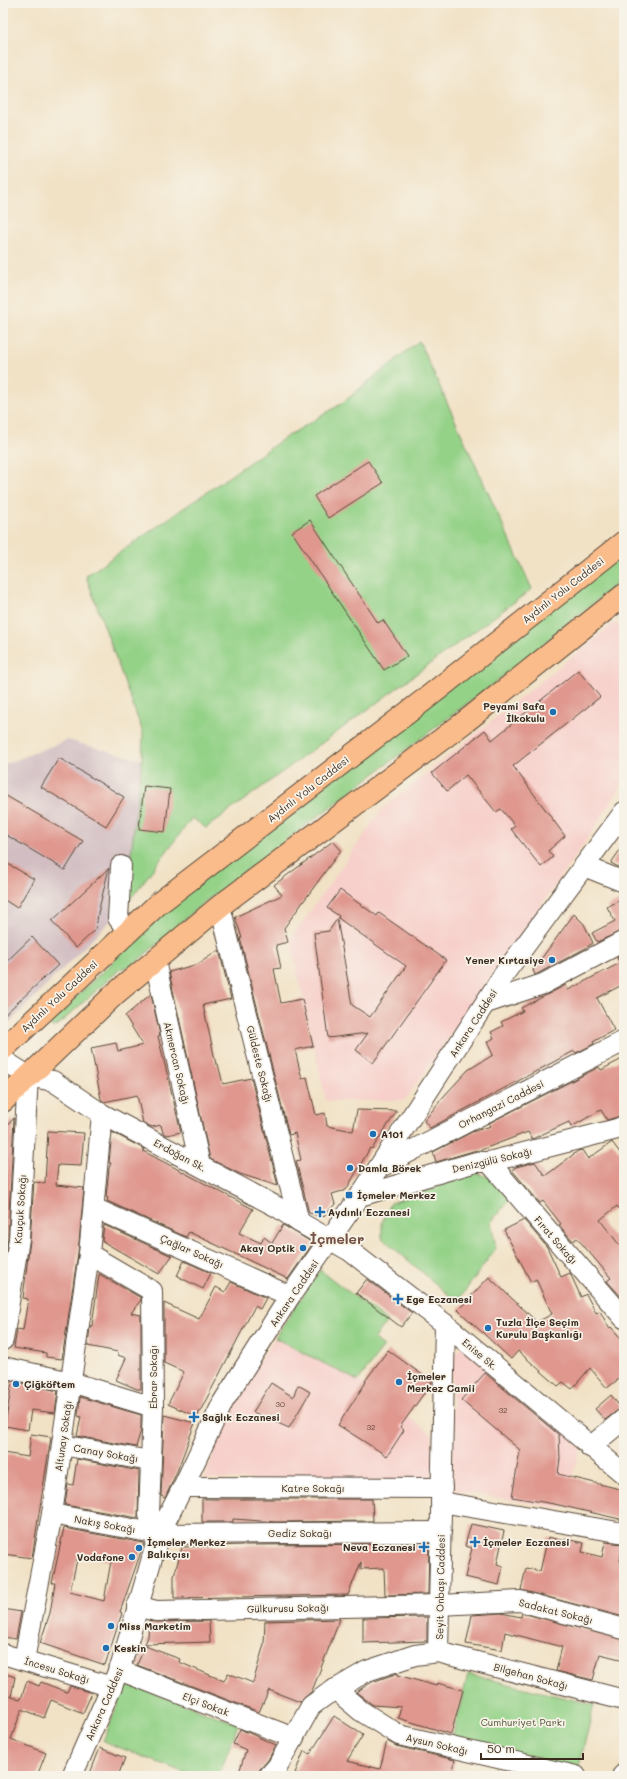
<svg xmlns="http://www.w3.org/2000/svg" width="627" height="1779" viewBox="0 0 627 1779" font-family="Mali,sans-serif">
<rect width="100%" height="100%" fill="#f7f3e8"/>
<filter id="ink" filterUnits="userSpaceOnUse"><feTurbulence type="fractalNoise" baseFrequency=".025" numOctaves="2"/><feDisplacementMap in="SourceGraphic" scale="8" xChannelSelector="R" yChannelSelector="G"/><feConvolveMatrix kernelMatrix="1 2 1 2 8 2 1 2 1" color-interpolation-filters="sRGB"/></filter>
<filter id="wash" filterUnits="userSpaceOnUse"><feTurbulence type="fractalNoise" baseFrequency=".012" numOctaves="4" result="noise"/><feDisplacementMap in="SourceGraphic" scale="16" xChannelSelector="R" yChannelSelector="G"/><feGaussianBlur stdDeviation="0.9" result="paint"/><feColorMatrix in="noise" values="0 0 0 0 0 0 0 0 0 0 0 0 0 0 0 0 0 1.4 0 .05"/><feComposite in="paint" operator="in"/></filter>
<g filter="url(#wash)">
<rect width="100%" height="100%" fill="#f1e2c6"/>
<g fill="#f7d0cb">
<polygon points="614,623 624,626 624,782 585,842 405,1100 326,1101 290,940 383,808"/>
<polygon points="275,1338 358,1381 432,1434 434,1481 204,1479 231,1405"/>
<polygon points="464,1345 581,1444 564,1509 452,1490 452,1356"/>
</g>
<polygon fill="#d2bec2" points="67,740 142,760 125,906 3,1029 3,765"/>
<g fill="#94d288" stroke="#687e53">
<polygon points="419,341 532,589 206,828 192,818 125,906 142,760 143,733 86,576 283,439 341,404"/>
<polygon points="624,550 624,578 501,678 203,903 133,965 120,969 57,1026 52,1027 50,1024 52,1020 175,902"/>
<polygon points="476,1173 491,1178 513,1195 491,1222 496,1248 457,1302 382,1238 382,1222 391,1203"/>
<polygon points="320,1270 387,1321 374,1339 384,1346 358,1381 275,1338"/>
<polygon points="468,1674 594,1705 578,1770 452,1739"/>
<polygon points="134,1686 238,1724 219,1776 193,1776 103,1741 125,1687"/>
</g>
<g id="blocks">
<g fill="#df978e" fill-rule="evenodd">
<polygon points="368,461 383,483 328,518 314,496"/>
<polygon points="310,520 378,623 383,620 407,656 384,670 292,532"/>
<polygon points="578,670 600,697 513,766 565,836 548,851 553,857 541,867 511,829 515,826 501,809 496,812 466,775 447,791 432,773 485,730 492,740"/>
<polygon points="59,758 124,797 106,826 41,787"/>
<polygon points="144,786 170,789 165,832 139,829"/>
<polygon points="3,794 83,841 65,870 3,833"/>
<polygon points="333,841 341,850 284,928 288,942 276,945 281,968 274,969 281,1003 302,999 313,1046 295,1050 302,1079 307,1077 316,1115 325,1113 327,1126 353,1131 357,1110 397,1111 372,1149 370,1148 346,1190 332,1194 335,1204 323,1217 309,1213 296,1161 301,1160 295,1133 289,1135 240,938 242,938 235,917 282,895 274,885"/>
<polygon points="624,844 624,870 611,863"/>
<polygon points="3,861 34,879 17,908 3,899"/>
<polygon points="109,868 98,913 96,929 76,948 52,921"/>
<polygon points="340,890 377,916 379,913 446,960 373,1063 356,1050 368,1033 328,1038 314,933 329,931 337,919 352,1005 370,1017 406,966 338,918 339,916 327,908"/>
<polygon points="624,898 624,930 597,942 592,933 615,921 607,907"/>
<polygon points="574,914 584,924 593,943 584,949 535,975 533,970"/>
<polygon points="32,937 58,965 3,1016 3,965"/>
<polygon points="219,950 231,999 203,1005 216,1064 218,1064 223,1084 251,1078 278,1186 240,1174 210,1159 169,972 198,964"/>
<polygon points="624,954 624,984 597,998 614,1030 593,1042 594,1044 576,1053 574,1051 430,1128 424,1121 444,1096 468,1070 493,1055 487,1042 494,1038 491,1032 503,1026 501,1022 523,1011 521,1008 566,985 568,990 620,963 617,958"/>
<polygon points="151,994 160,1035 158,1036 181,1132 167,1135 163,1133 161,1125 152,1127 143,1123 137,1095 104,1102 101,1099 91,1048 116,1043 118,1051 143,1045 125,1016"/>
<polygon points="624,1058 624,1115 607,1120 601,1110 571,1127 569,1122 532,1139 528,1132 481,1150 473,1151 436,1162 433,1152 472,1132 491,1126 489,1123 599,1067 601,1070"/>
<polygon points="14,1118 8,1238 5,1253 3,1253 3,1130"/>
<polygon points="48,1131 84,1133 81,1166 58,1165 56,1185 84,1188 78,1253 62,1359 46,1357 46,1353 14,1348 17,1329 23,1330 28,1299 23,1298 30,1240 34,1182 45,1183"/>
<polygon points="112,1132 144,1149 143,1151 253,1209 239,1233 261,1243 264,1237 272,1243 283,1225 313,1243 288,1279 189,1232 186,1237 107,1201 108,1198 106,1197 109,1168 111,1163 109,1163"/>
<polygon points="612,1142 624,1158 624,1215 617,1206 600,1220 624,1251 624,1300 607,1281 611,1278 577,1238 573,1241 559,1225 561,1224 543,1201 540,1203 512,1170 516,1167 535,1162 545,1176 578,1151 582,1150 588,1159"/>
<polygon points="524,1220 547,1247 561,1277 570,1273 581,1297 586,1294 596,1313 600,1311 609,1328 611,1327 624,1342 624,1375 607,1388 590,1368 572,1389 563,1382 558,1386 518,1351 511,1359 458,1310 489,1277 537,1322 552,1314 536,1279 531,1282 504,1230"/>
<polygon points="104,1225 172,1256 159,1274 102,1241"/>
<polygon points="184,1261 211,1273 203,1289 177,1276"/>
<polygon points="99,1274 141,1298 141,1300 131,1313 141,1315 141,1389 137,1389 116,1380 126,1358 118,1355 118,1352 88,1346 90,1326 92,1326"/>
<polygon points="367,1279 412,1313 401,1327 356,1293"/>
<polygon points="231,1282 266,1298 260,1309 255,1306 197,1417 168,1404 184,1372 164,1363 164,1303 199,1319 216,1287 225,1292"/>
<polygon points="388,1350 432,1382 400,1427 404,1430 387,1456 338,1425 366,1382 365,1381"/>
<polygon points="485,1373 559,1435 560,1458 558,1474 624,1490 624,1520 554,1504 512,1497 520,1450 461,1400"/>
<polygon points="12,1381 58,1391 55,1413 31,1410 28,1430 5,1426"/>
<polygon points="271,1383 293,1397 298,1385 310,1392 289,1428 253,1412"/>
<polygon points="611,1395 621,1408 605,1420 595,1409"/>
<polygon points="80,1397 141,1415 141,1430 136,1447 77,1436 81,1417 78,1416"/>
<polygon points="164,1415 195,1423 178,1469 165,1498 161,1496"/>
<polygon points="31,1434 51,1437 32,1558 3,1554 3,1453 28,1457"/>
<polygon points="77,1459 139,1471 138,1518 65,1505 68,1484 73,1485"/>
<polygon points="202,1499 372,1499 373,1521 276,1522 233,1519 233,1522 202,1522"/>
<polygon points="471,1524 504,1531 497,1564 503,1566 499,1585 465,1577 472,1548 465,1546"/>
<path d="M64,1528L144,1543L120,1612L122,1613L105,1665L40,1643L50,1613L55,1583H52ZM78,1555L111,1561L104,1601L70,1592Z"/>
<polygon points="548,1537 564,1541 565,1539 584,1543 582,1552 602,1557 605,1542 623,1544 620,1561 624,1562 624,1617 521,1590 526,1568 540,1571"/>
<polygon points="429,1544 428,1594 385,1595 384,1568 361,1569 361,1562 348,1595 174,1598 174,1576 182,1547 243,1545"/>
<polygon points="3,1609 21,1612 16,1639 3,1637"/>
<polygon points="501,1613 521,1617 522,1613 624,1640 624,1660 600,1654 593,1680 556,1671 562,1647 505,1632 502,1650 466,1644 472,1615"/>
<polygon points="427,1617 427,1641 363,1643 363,1618"/>
<polygon points="340,1619 312,1691 300,1702 269,1690 259,1712 137,1665 145,1646 180,1659 179,1662 224,1681 228,1673 253,1683 264,1644 265,1621"/>
<polygon points="149,1621 156,1622 209,1621 210,1642 145,1644 148,1637"/>
<polygon points="3,1673 15,1677 11,1697 21,1699 27,1681 39,1686 41,1682 67,1692 70,1686 92,1693 83,1713 51,1700 44,1718 22,1709 11,1739 46,1753 37,1776 3,1776"/>
<polygon points="398,1673 398,1675 436,1686 437,1683 463,1690 451,1734 398,1718 401,1707 373,1705 356,1692 372,1682"/>
<polygon points="334,1716 363,1735 347,1761 380,1769 387,1741 396,1746 455,1760 452,1776 303,1776 295,1773 304,1751 310,1754"/>
<polygon points="240,1729 276,1745 268,1760 260,1769 258,1776 238,1776 246,1750 233,1744"/>
<polygon points="100,1748 125,1758 118,1776 89,1776"/>
</g>
</g>
</g>
<g filter="url(#ink)">
<use href="#blocks" fill-opacity="0" stroke="#564637" stroke-width="1"/>
<g fill="none" stroke-linecap="round" stroke-linejoin="round">
<defs>
<g id="minor">
<polyline points="121,866 118,918 128,931"/>
<polyline points="584,866 624,882"/>
<polyline points="220,906 299,1222"/>
<polyline points="155,961 200,1165"/>
<polyline points="486,1003 543,984 624,941"/>
<polyline points="3,1060 28,1076 53,1081 102,1114 279,1208 299,1222 350,1251 445,1324 624,1474"/>
<polyline points="489,1162 624,1318"/>
<polyline points="380,1167 624,1041"/>
<polyline points="360,1196 476,1162 489,1162 617,1129 624,1126"/>
<polyline points="94,1208 290,1296"/>
<polyline points="89,1254 152,1291 153,1407 149,1515 159,1534"/>
<polyline points="3,1340 19,1239 28,1076"/>
<polyline points="3,1367 71,1382 153,1407"/>
<polyline points="62,1445 150,1461"/>
<polyline points="590,1447 624,1419"/>
<polyline points="183,1487 442,1488"/>
<polyline points="441,1502 624,1533"/>
<polyline points="52,1514 159,1534 441,1532"/>
<polyline points="137,1606 156,1611 439,1605 520,1601 624,1629"/>
<polyline points="438,1652 624,1700"/>
<polyline points="3,1654 112,1687"/>
<polyline points="24,1660 52,1514 89,1254 102,1114"/>
<polyline points="119,1670 294,1738"/>
<polyline points="335,1689 361,1711 399,1735 576,1776"/>
<polyline points="72,1776 121,1665 159,1534 183,1487 223,1402 290,1296 360,1196 504,974 624,812"/>
<polyline points="269,1776 277,1767 311,1706 326,1695 367,1671 415,1655 438,1652 445,1324"/>
<polyline points="622,1776 624,1774"/>
</g>
<g id="major">
<polyline points="3,1049 158,904 428,697 624,542"/>
<polyline points="3,1101 116,993 220,906 466,721 624,595"/>
</g>
</defs>
<use href="#minor" stroke="#564637" stroke-width="22"/>
<use href="#major" stroke="#564637" stroke-width="24"/>
<use href="#minor" stroke="#fff" stroke-width="20"/>
<use href="#major" stroke="#f9bc8a" stroke-width="22"/>
</g>
</g>
<g fill="#1f6fb2" stroke="#f7f3e8" stroke-width="1.5">
<circle cx="553" cy="712" r="4"/>
<circle cx="552" cy="960" r="4"/>
<circle cx="373" cy="1134" r="4"/>
<circle cx="350" cy="1168" r="4"/>
<rect x="345" y="1191" width="8" height="8" rx="2"/>
<path d="M318 1206h4v4h4v4h-4v4h-4v-4h-4v-4h4z"/>
<circle cx="303" cy="1248" r="4"/>
<path d="M396 1293h4v4h4v4h-4v4h-4v-4h-4v-4h4z"/>
<circle cx="488" cy="1328" r="4"/>
<circle cx="399" cy="1382" r="4"/>
<circle cx="16" cy="1384" r="4"/>
<path d="M192 1411h4v4h4v4h-4v4h-4v-4h-4v-4h4z"/>
<path d="M473 1536h4v4h4v4h-4v4h-4v-4h-4v-4h4z"/>
<path d="M422 1541h4v4h4v4h-4v4h-4v-4h-4v-4h4z"/>
<circle cx="139" cy="1548" r="4"/>
<circle cx="132" cy="1557" r="4"/>
<circle cx="111" cy="1626" r="4"/>
<circle cx="106" cy="1648" r="4"/>
</g>
<g text-anchor="middle" stroke-width="3.5" stroke-linejoin="round" paint-order="stroke">
<g font-size="8" fill="#64453a">
<text x="280" y="1407">30</text>
<text x="503" y="1413">32</text>
<text x="371" y="1430">32</text>
</g>
<g font-size="10" fill="#3b2a1e" stroke="#f7f3e8">
<text transform="translate(563 590) rotate(-38)" y="4">Aydınlı Yolu Caddesi</text>
<text transform="translate(308 789) rotate(-38)" y="4">Aydınlı Yolu Caddesi</text>
<text transform="translate(59 996) rotate(-43)" y="4">Aydınlı Yolu Caddesi</text>
<text transform="translate(473 1023) rotate(-57)" y="4">Ankara Caddesi</text>
<text transform="translate(177 1063) rotate(77)" y="4">Akmercan Sokağı</text>
<text transform="translate(260 1064) rotate(76)" y="4">Güldeste Sokağı</text>
<text transform="translate(501 1104) rotate(-27)" y="4">Orhangazi Caddesi</text>
<text transform="translate(180 1155) rotate(28)" y="4">Erdoğan Sk.</text>
<text transform="translate(492 1160) rotate(-13)" y="4">Denizgülü Sokağı</text>
<text transform="translate(20 1209) rotate(-86)" y="4">Kauçuk Sokağı</text>
<text transform="translate(556 1240) rotate(49)" y="4">Fırat Sokağı</text>
<text transform="translate(192 1251) rotate(24)" y="4">Çağlar Sokağı</text>
<text transform="translate(294 1293) rotate(-56)" y="4">Ankara Caddesi</text>
<text transform="translate(480 1354) rotate(40)" y="4">Enise Sk.</text>
<text transform="translate(153 1377) rotate(-90)" y="4">Ebrar Sokağı</text>
<text transform="translate(63 1436) rotate(-82)" y="4">Altunay Sokağı</text>
<text transform="translate(106 1453) rotate(10)" y="4">Canay Sokağı</text>
<text x="313" y="1492">Katre Sokağı</text>
<text transform="translate(105 1524) rotate(10)" y="4">Nakış Sokağı</text>
<text x="300" y="1537">Gediz Sokağı</text>
<text transform="translate(440 1587) rotate(-89)" y="4">Seyit Onbaşı Caddesi</text>
<text transform="translate(288 1608) rotate(-1)" y="4">Gülkurusu Sokağı</text>
<text transform="translate(556 1611) rotate(14)" y="4">Sadakat Sokağı</text>
<text transform="translate(57 1670) rotate(17)" y="4">İncesu Sokağı</text>
<text transform="translate(531 1676) rotate(15)" y="4">Bilgehan Sokağı</text>
<text transform="translate(104 1704) rotate(-66)" y="4">Ankara Caddesi</text>
<text transform="translate(206 1704) rotate(21)" y="4">Elçi Sokak</text>
<text transform="translate(437 1744) rotate(13)" y="4">Aysun Sokağı</text>
</g>
<g font-size="10" font-weight="bold" fill="#3b2a1e" stroke="#f7f3e8" text-anchor="start">
<text x="545" y="710" text-anchor="end">Peyami Safa<tspan x="545" dy="12">İlkokulu</tspan></text>
<text x="544" y="964" text-anchor="end">Yener Kırtasiye</text>
<text x="381" y="1138">A101</text>
<text x="358" y="1172">Damla Börek</text>
<text x="357" y="1199">İçmeler Merkez</text>
<text x="328" y="1216">Aydınlı Eczanesi</text>
<text x="295" y="1252" text-anchor="end">Akay Optik</text>
<text x="406" y="1303">Ege Eczanesi</text>
<text x="496" y="1326">Tuzla İlçe Seçim<tspan x="496" dy="12">Kurulu Başkanlığı</tspan></text>
<text x="407" y="1380">İçmeler<tspan x="407" dy="12">Merkez Camii</tspan></text>
<text x="24" y="1388">Çiğköftem</text>
<text x="202" y="1421">Sağlık Eczanesi</text>
<text x="147" y="1546">İçmeler Merkez<tspan x="147" dy="12">Balıkçısı</tspan></text>
<text x="483" y="1546">İçmeler Eczanesi</text>
<text x="416" y="1551" text-anchor="end">Neva Eczanesi</text>
<text x="124" y="1561" text-anchor="end">Vodafone</text>
<text x="119" y="1630">Miss Marketim</text>
<text x="114" y="1652">Keskin</text>
</g>
<g font-size="10" fill="#515438" stroke="#f7f3e8">
<text x="523" y="1726">Cumhuriyet Parkı</text>
</g>
<g font-size="14" font-weight="bold" fill="#745045" stroke="#f7f3e8">
<text x="337" y="1244">İçmeler</text>
</g>
</g>
<rect width="627" height="1779" fill="none" stroke="#f7f3e8" stroke-width="16"/>
<path d="M481 1753v6h102v-6" fill="none" stroke="#3b2a1e" stroke-width="2"/>
<text x="487" y="1753" font-size="12" fill="#3b2a1e" stroke="#f7f3e8" stroke-width="3" paint-order="stroke">50 m</text>
</svg>
